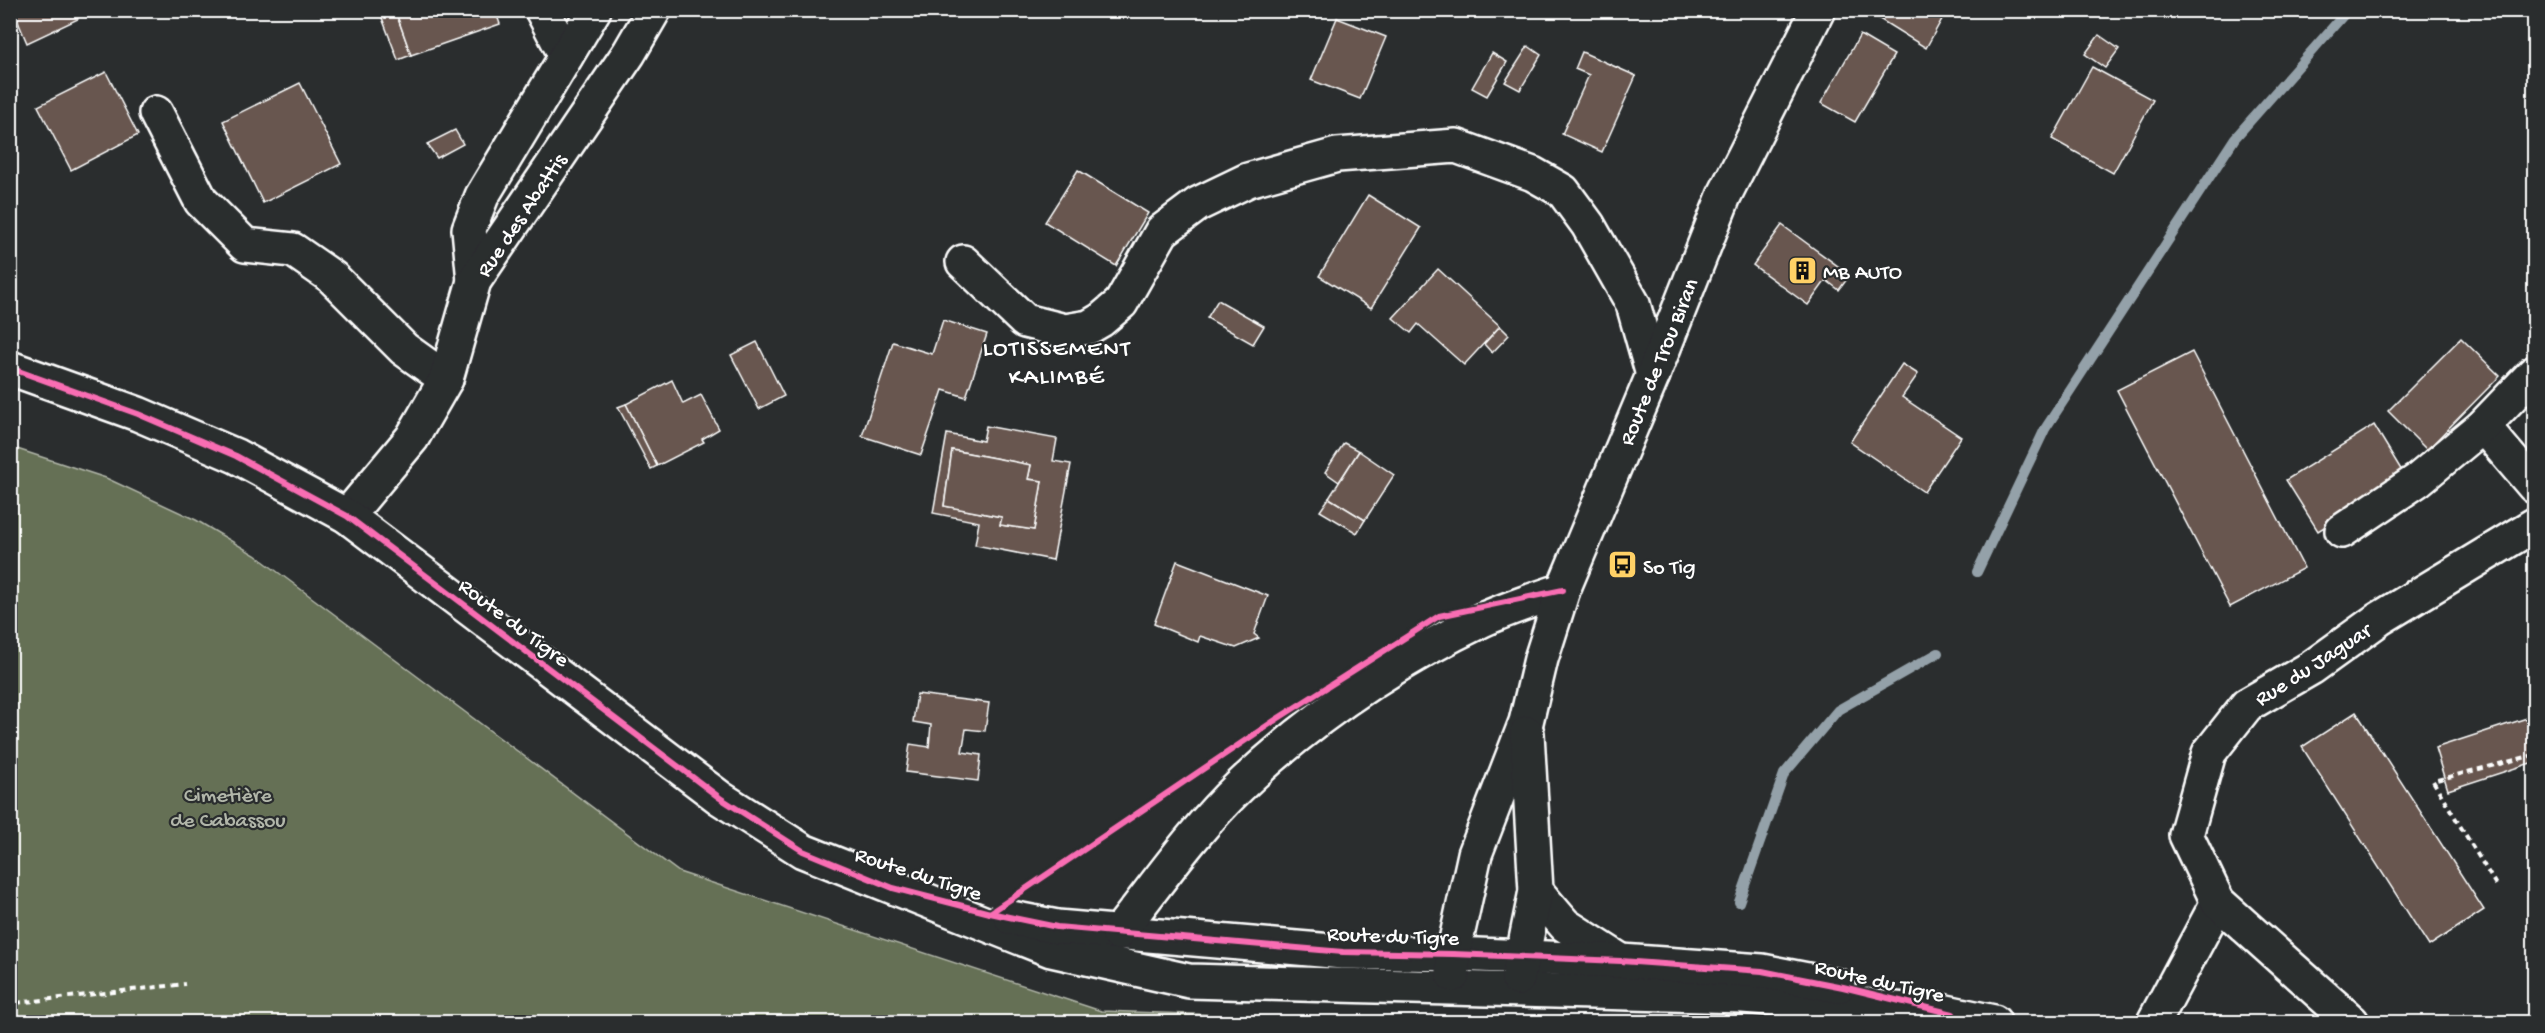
<svg xmlns="http://www.w3.org/2000/svg" width="2545" height="1033" viewBox="0 0 2545 1033" font-family="'Gochi Hand',sans-serif">
<rect width="100%" height="100%" fill="#2a2d2e"/>
<filter id="ink" filterUnits="userSpaceOnUse"><feTurbulence type="fractalNoise" baseFrequency=".0167" numOctaves="2"/><feDisplacementMap in="SourceGraphic" scale="12" xChannelSelector="R" yChannelSelector="G"/><feConvolveMatrix kernelMatrix="1 2 1 2 8 2 1 2 1" color-interpolation-filters="sRGB"/></filter>
<g filter="url(#ink)">
<polygon fill="#656f55" stroke="#b2b7aa" stroke-width="1.5" points="11,447 106,478 196,520 255,555 679,872 1101,1011 1428,1022 11,1022"/>
<g fill="none" stroke-linecap="round" stroke-linejoin="round">
<g stroke="#94a1a9" stroke-width="10">
<polyline points="1977,572 2045,429 2235,138 2348,10"/>
<polyline points="1739,902 1784,774 1838,710 1938,653"/>
</g>
</g>
<g fill="#67574f" stroke="#fff" stroke-width="1.5" fill-rule="evenodd">
<polygon points="13,10 74,10 78,19 27,43"/>
<polygon points="379,10 395,10 411,55 398,60"/>
<polygon points="395,10 495,10 500,24 411,55"/>
<polygon points="1876,10 1947,10 1926,48 1873,15"/>
<polygon points="1337,18 1386,37 1360,99 1311,80"/>
<polygon points="1860,35 1894,55 1855,122 1821,103"/>
<polygon points="2099,35 2119,49 2105,68 2085,54"/>
<polygon points="1528,46 1541,55 1520,90 1505,82"/>
<polygon points="1582,52 1636,76 1602,152 1562,134 1589,75 1575,69"/>
<polygon points="1492,53 1507,62 1487,96 1472,88"/>
<polygon points="2092,67 2153,100 2113,173 2052,139"/>
<polygon points="106,72 138,135 71,170 38,106"/>
<polygon points="300,83 341,164 263,203 223,121"/>
<polygon points="455,130 463,144 437,158 427,144"/>
<polygon points="1078,170 1148,213 1116,266 1045,222"/>
<polygon points="1368,195 1421,228 1371,308 1319,276"/>
<polygon points="1782,225 1850,275 1839,290 1826,280 1808,305 1753,265"/>
<polygon points="1438,269 1500,326 1464,365 1418,324 1411,333 1393,318"/>
<polygon points="1218,300 1264,326 1253,344 1207,318"/>
<polygon points="943,320 987,334 966,397 943,390 921,455 862,436 893,342 932,354"/>
<polygon points="1500,326 1509,335 1492,353 1484,344"/>
<polygon points="2461,338 2500,376 2427,450 2388,411"/>
<polygon points="757,342 784,396 759,409 731,355"/>
<polygon points="2192,352 2304,568 2230,607 2117,390"/>
<polygon points="1902,364 1918,374 1902,397 1961,437 1924,492 1850,442"/>
<polygon points="672,380 683,404 701,395 719,429 702,439 704,442 657,466 626,404"/>
<polygon points="626,404 657,466 651,469 618,407"/>
<polygon points="2374,425 2405,476 2318,531 2286,480"/>
<path d="M986,426L1057,439L1053,461L1071,464L1053,560L975,545L979,522L933,513L947,434L983,441ZM952,450L1031,465L1028,479L1042,481L1034,530L1000,525L1002,517L944,506Z"/>
<polygon points="1344,443 1359,451 1339,482 1325,472"/>
<polygon points="952,450 1031,465 1028,479 1042,481 1034,530 1000,525 1002,517 944,506"/>
<polygon points="1359,451 1394,475 1365,520 1329,498"/>
<polygon points="1329,498 1365,520 1357,533 1320,511"/>
<polygon points="1177,561 1268,596 1254,634 1259,638 1236,648 1200,636 1198,642 1154,624"/>
<polygon points="917,694 989,703 985,731 966,729 962,752 981,755 978,781 906,772 910,744 929,747 931,725 913,722"/>
<polygon points="2356,712 2484,910 2429,946 2302,747"/>
<polygon points="2527,718 2534,740 2534,762 2448,790 2435,748"/>
</g>
<g fill="none" stroke-linecap="round" stroke-linejoin="round">
<defs>
<g id="minor">
<polyline points="542,10 566,56"/>
<polyline points="156,113 201,201 245,245 293,250 332,277 404,349 446,379"/>
<polyline points="963,262 1025,321 1065,331 1089,327 1101,320 1121,303 1162,231 1198,204 1248,180 1337,155 1456,146 1533,174 1563,191 1588,225 1633,304 1653,375"/>
<polyline points="474,281 469,229 482,196 594,10"/>
<polyline points="2483,426 2534,486"/>
<polyline points="347,516 412,438 446,379 474,281 629,53 654,10"/>
<polyline points="2342,531 2418,480 2483,426 2534,373"/>
<polyline points="2154,1022 2218,902"/>
<polyline points="2352,1022 2218,902 2186,835 2209,753 2247,705 2311,668 2379,619 2534,525"/>
</g>
<g id="major">
<polyline points="10,368 138,414 236,456 347,516 720,798 803,851 1051,950 1189,981 1743,996 1953,1014"/>
<polyline points="1536,891 1565,925 1621,961"/>
<polyline points="1011,918 1057,927 1343,952 1453,954 1621,961 1762,971 1838,986"/>
<path d="M1118,933C1157,884 1194,830 1239,787C1310,719 1394,662 1482,620C1508,608 1536,599 1563,590"/>
<polyline points="1453,975 1453,954 1475,854 1526,722 1541,659 1563,590 1653,375 1724,196 1818,10"/>
<polyline points="1518,979 1536,891 1527,733"/>
<polyline points="1932,1009 1994,1022"/>
</g>
</defs>
<use href="#minor" stroke="#fff" stroke-width="38"/>
<use href="#major" stroke="#fff" stroke-width="38"/>
<g stroke="#fff" stroke-width="4" stroke-dasharray="6 4.5" stroke-linecap="butt">
<polyline points="2496,885 2433,781 2534,755"/>
<polyline points="16,1003 185,984"/>
</g>
<use href="#minor" stroke="#2a2d2e" stroke-width="33"/>
<use href="#major" stroke="#2a2d2e" stroke-width="33"/>
<defs>
<g id="cycleway">
<polyline points="10,368 138,414 236,456 347,516 720,798 803,851 893,888 990,913 1057,927 1343,952 1453,954 1621,961 1762,971 1843,987 1953,1014"/>
<polyline points="990,913 1277,719 1439,616 1563,590"/>
</g>
</defs>
<use href="#cycleway" stroke="#2a2d2e" stroke-width="10"/>
<use href="#cycleway" stroke="#f96db3" stroke-width="6"/>
</g>
</g>
<defs>
<symbol id="building-square" viewBox="-11 -11 22 22"><rect x="-9" y="-9" width="18" height="18" rx="4" fill="#ffd166" stroke="#2a2d2e"/><path d="M-4-6H4V6H1V3H-1V6H-4ZM-2.5-4.3h1.7v1.8h-1.7ZM.8-4.3h1.7v1.8H.8ZM-2.5-1h1.7V.8h-1.7ZM.8-1h1.7V.8H.8Z" fill="#111"/></symbol>
<symbol id="bus-square" viewBox="-11 -11 22 22"><rect x="-9" y="-9" width="18" height="18" rx="4" fill="#ffd166" stroke="#2a2d2e"/><path d="M-5-6H5V4H4V6H2V4H-2V6H-4V4H-5ZM-3.5-4V0h7V-4ZM-3.5 1.2v1.5H-2V1.2ZM2 1.2v1.5H3.5V1.2Z" fill="#111"/></symbol>
</defs>
<g fill-rule="evenodd">
<use href="#building-square" x="1786" y="254" width="33" height="33"/>
<use href="#bus-square" x="1606" y="548" width="33" height="33"/>
</g>
<g text-anchor="middle" stroke-width="4.5" stroke-linejoin="round" paint-order="stroke">
<g font-size="22" fill="#fff" stroke="#2a2d2e">
<text transform="translate(520 214) rotate(-56)" y="8">Rue des Abattis</text>
<text transform="translate(1657 361) rotate(-68)" y="8">Route de Trou Biran</text>
<text transform="translate(515 621) rotate(37)" y="8">Route du Tigre</text>
<text transform="translate(2312 663) rotate(-33)" y="8">Rue du Jaguar</text>
<text transform="translate(919 872) rotate(18)" y="8">Route du Tigre</text>
<text transform="translate(1393 934) rotate(2)" y="8">Route du Tigre</text>
<text transform="translate(1880 979) rotate(13)" y="8">Route du Tigre</text>
</g>
<g font-size="22" fill="#fff" stroke="#2a2d2e" text-anchor="start">
<text x="1823" y="278">MB AUTO</text>
<text x="1643" y="573">So Tig</text>
</g>
<g font-size="22" fill="#b2b7aa" stroke="#2a2d2e">
<text x="228" y="801">Cimetière<tspan x="228" dy="25">de Cabassou</tspan></text>
</g>
<g font-size="24" letter-spacing="1.5" fill="#fff" stroke="#2a2d2e">
<text x="1057" y="355">LOTISSEMENT<tspan x="1057" dy="28">KALIMBÉ</tspan></text>
</g>
</g>
<rect width="2545" height="1033" fill="none" stroke="#2a2d2e" stroke-width="36"/>
<rect x="18" y="18" width="2509" height="997" fill="none" stroke="#fff" stroke-width="2" filter="url(#ink)"/>
</svg>
